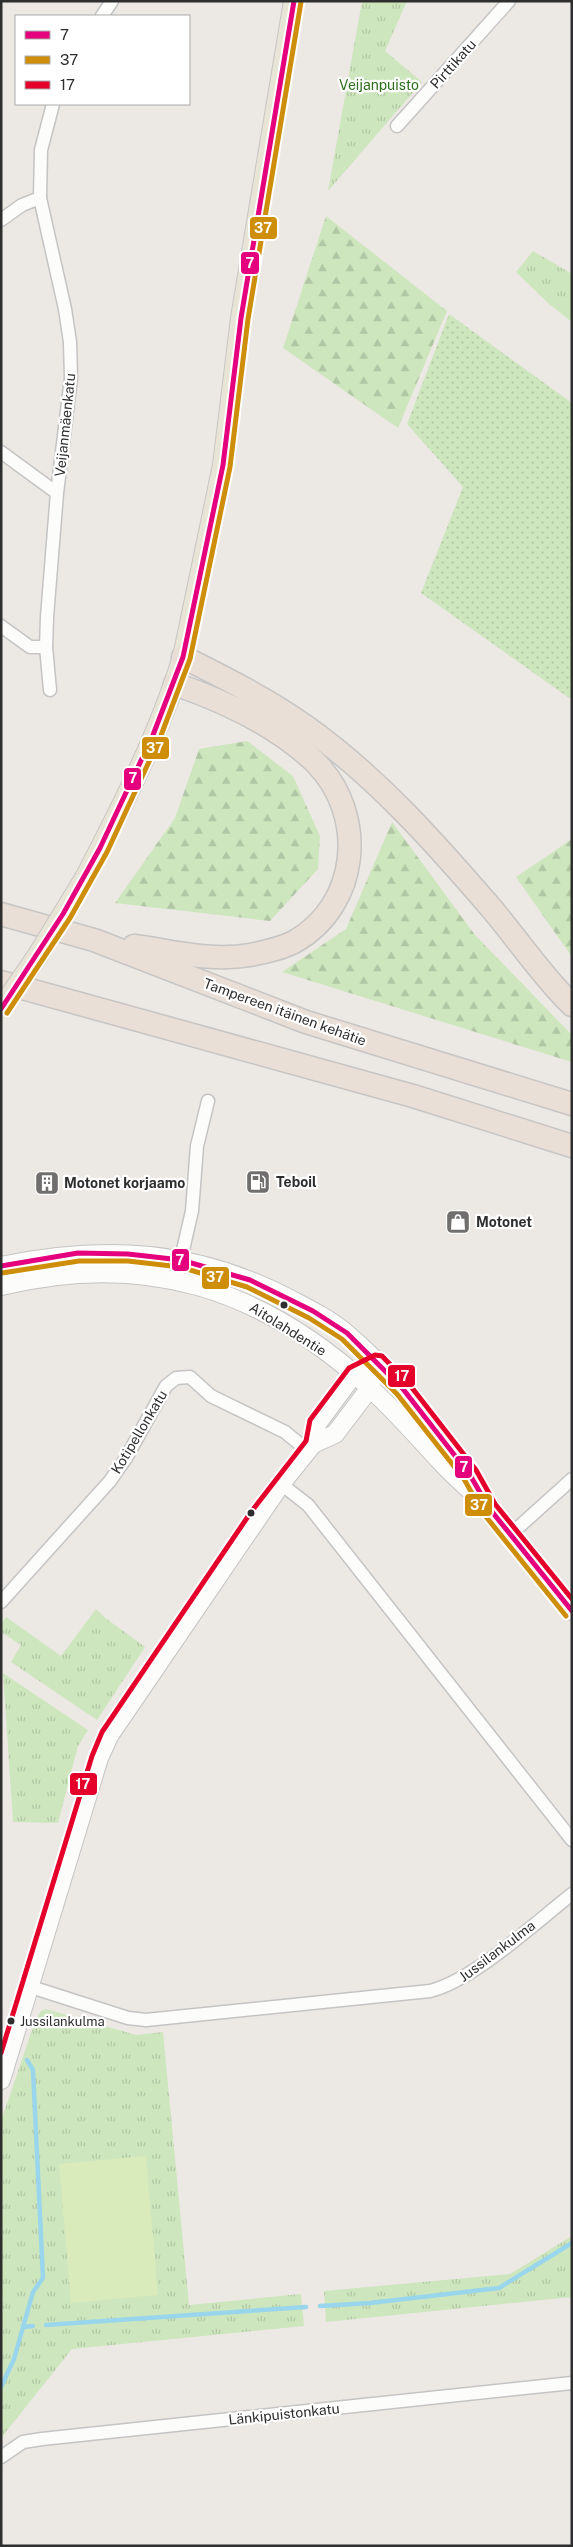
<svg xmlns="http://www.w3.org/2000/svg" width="573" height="2547" viewBox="0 0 573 2547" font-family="'Public Sans',sans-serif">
<defs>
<pattern id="grass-dots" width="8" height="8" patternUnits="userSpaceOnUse" patternTransform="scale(1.25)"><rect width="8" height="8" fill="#cee6be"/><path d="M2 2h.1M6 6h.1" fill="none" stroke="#b1c6a4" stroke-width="1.8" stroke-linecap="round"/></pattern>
<pattern id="forest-firs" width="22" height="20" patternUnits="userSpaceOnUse" patternTransform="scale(1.25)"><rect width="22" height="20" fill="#cee6be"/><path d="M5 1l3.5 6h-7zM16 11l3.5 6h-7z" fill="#b1c6a4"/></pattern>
<pattern id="park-tufts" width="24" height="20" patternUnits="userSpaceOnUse" patternTransform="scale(1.25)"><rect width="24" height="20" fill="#cee6be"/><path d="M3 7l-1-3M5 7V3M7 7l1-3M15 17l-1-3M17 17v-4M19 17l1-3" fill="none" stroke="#b1c6a4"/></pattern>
</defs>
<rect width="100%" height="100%" fill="#ece8e4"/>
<polygon fill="url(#grass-dots)" points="449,314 572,403 572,700 421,593 463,487 407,424"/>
<g fill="url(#forest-firs)">
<polygon points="326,216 447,311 398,428 283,348"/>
<polygon points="247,741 293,776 320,836 318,869 270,921 115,903 175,818 199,749"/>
<polygon points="392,822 475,935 572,1035 572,1062 282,972 346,929"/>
<polygon points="572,839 572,957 516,877"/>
</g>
<g fill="url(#park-tufts)">
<polygon points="362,1 407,1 385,51 422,82 328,191"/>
<polygon points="533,251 572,274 572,322 549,304 516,272"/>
<polygon points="96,1609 104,1617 145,1647 97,1720 11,1662 21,1645 1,1632 1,1624 6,1617 61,1656"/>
<polygon points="3,1673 88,1730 78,1746 58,1823 13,1822"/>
<polygon points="46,2009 136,2035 163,2032 189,2305 301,2294 304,2326 72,2349 1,2438 1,2302 3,2300 1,2293 1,2121 35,2021 41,2011"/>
<polygon points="572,2236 572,2297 326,2322 324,2291 510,2274"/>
</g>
<polygon fill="#d9eabb" points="146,2156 158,2295 71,2303 59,2164"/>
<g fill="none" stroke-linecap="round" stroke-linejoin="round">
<g stroke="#99d6ec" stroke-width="4.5">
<polyline points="320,2306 370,2303 499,2288 572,2243"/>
<polyline points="46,2325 306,2307"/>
<polyline points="23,2327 33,2326"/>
<polyline points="1,2387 14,2359 33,2292 43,2278 33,2070 27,2060"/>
</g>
<defs>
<g id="street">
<polyline points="102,16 112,1"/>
<polyline points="397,126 509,1"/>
<polyline points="1,220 22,205 40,198"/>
<polyline points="1,452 57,493"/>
<polyline points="1,626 30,647 46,647"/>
<polyline points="50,690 46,647 47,617 57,493 71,378 70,342 65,309 40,198 41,150 53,104"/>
<polyline points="176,1280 192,1211 197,1146 208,1101"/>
<polyline points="281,1484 308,1505 572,1840"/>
<polyline points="511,1534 572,1479"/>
<polyline points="1,1602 110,1481 126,1458 166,1386 176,1378 190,1377 211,1396 285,1432 307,1450"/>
<path d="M31,1987L128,2018L146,2020L430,1991C474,1980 535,1923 572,1894"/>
<polyline points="1,2457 23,2442 42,2439 572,2383"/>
</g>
<g id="secondary">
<path d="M1,1266C105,1244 197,1250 292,1300C311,1310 331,1320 347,1334C378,1360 405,1391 430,1423C448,1447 467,1470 482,1497"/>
<path d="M1,1286C145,1251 261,1288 369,1387C394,1410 417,1436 440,1461C455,1478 473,1492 489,1508C519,1539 545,1577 572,1611"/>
<polyline points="313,1444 317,1424 354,1374 363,1369"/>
<polyline points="1,2080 99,1758 109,1736 281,1484 313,1444 335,1434 370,1388 377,1362"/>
</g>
<path id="primary" d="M85,878C122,807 159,734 183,657L223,465L241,318L294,1"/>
<g id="highway">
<path d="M183,657C225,678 267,699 305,726C376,776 436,844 492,909C519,941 542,976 572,1005"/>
<polyline points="1,914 94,940 306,1022 572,1104"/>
<path d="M134,946C173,951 211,962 250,955C265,952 280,949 294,942C360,905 367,815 316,763C278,726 224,701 175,684"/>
<polyline points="1,982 413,1096 572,1146"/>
</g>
</defs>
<use href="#street" stroke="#c5c4c5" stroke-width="15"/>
<use href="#secondary" stroke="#c5c4c5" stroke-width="20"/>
<use href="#primary" stroke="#c6c5c4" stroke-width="22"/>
<use href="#highway" stroke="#c6c5c4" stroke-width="25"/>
<use href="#street" stroke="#fcfcfb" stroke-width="12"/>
<use href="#secondary" stroke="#fcfcfb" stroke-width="18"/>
<use href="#primary" stroke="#e8e4d6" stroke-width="20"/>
<use href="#highway" stroke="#eadfd6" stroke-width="22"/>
<defs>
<polyline id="primary-bridge" points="1,1009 38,955 85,878"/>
</defs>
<use href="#primary-bridge" stroke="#c6c5c4" stroke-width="22" stroke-linecap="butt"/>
<use href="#primary-bridge" stroke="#e8e4d6" stroke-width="20"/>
<defs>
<g id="bus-1">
<polyline points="1,1009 63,914 100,848 153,735 183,657 223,465 241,318 294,1"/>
<polyline points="1,1266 78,1253 128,1254 181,1260 250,1280 313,1311 347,1333 403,1389 470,1475 489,1508 572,1611"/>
</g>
<g id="bus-2">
<polyline points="7,1013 70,918 107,852 160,738 190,659 230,467 248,319 301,2"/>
<polyline points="2,1273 79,1261 128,1261 180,1267 247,1287 309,1318 342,1339 397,1394 464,1479 483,1513 566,1616"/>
</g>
<polyline id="bus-3" points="1,2053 92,1756 102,1732 251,1512 306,1441 310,1420 349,1368 375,1355 382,1356 409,1384 476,1470 495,1504 572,1599"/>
</defs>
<use href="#bus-1" stroke="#fff" stroke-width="9"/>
<use href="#bus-2" stroke="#fff" stroke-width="9"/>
<use href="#bus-3" stroke="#fff" stroke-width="9"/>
<use href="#bus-1" stroke="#e5007d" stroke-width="5"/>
<use href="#bus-2" stroke="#cf8e09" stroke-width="5"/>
<use href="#bus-3" stroke="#e4002b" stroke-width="5"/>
</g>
<defs>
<symbol id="fuel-square" viewBox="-11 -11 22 22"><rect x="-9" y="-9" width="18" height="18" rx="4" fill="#706f6e" stroke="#fff"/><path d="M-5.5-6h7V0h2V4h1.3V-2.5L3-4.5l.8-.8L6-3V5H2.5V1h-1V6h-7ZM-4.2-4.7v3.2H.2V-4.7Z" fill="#fff"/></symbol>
<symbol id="building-square" viewBox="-11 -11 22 22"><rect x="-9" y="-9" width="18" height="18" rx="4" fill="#706f6e" stroke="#fff"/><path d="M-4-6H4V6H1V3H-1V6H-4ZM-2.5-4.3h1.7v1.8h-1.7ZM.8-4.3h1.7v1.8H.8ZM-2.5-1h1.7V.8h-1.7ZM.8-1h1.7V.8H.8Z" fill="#fff"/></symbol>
<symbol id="shop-square" viewBox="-11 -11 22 22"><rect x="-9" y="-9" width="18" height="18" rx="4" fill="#706f6e" stroke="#fff"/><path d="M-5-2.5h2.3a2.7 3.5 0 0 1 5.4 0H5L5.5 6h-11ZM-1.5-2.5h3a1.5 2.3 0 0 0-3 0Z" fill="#fff"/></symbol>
</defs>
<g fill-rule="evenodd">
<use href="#fuel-square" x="244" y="1168" width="28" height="28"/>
<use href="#building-square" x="33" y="1169" width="28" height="28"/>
<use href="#shop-square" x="444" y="1208" width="28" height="28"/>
</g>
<g fill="#2e2e2e" stroke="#fff" stroke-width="2">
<circle cx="284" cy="1305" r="4.5"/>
<circle cx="251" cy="1513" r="4.5"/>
<circle cx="11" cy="2021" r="4.5"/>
</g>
<g text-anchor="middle" stroke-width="4.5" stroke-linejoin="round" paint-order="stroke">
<g font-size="13" fill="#2e2e2e" stroke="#fff" text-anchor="start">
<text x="20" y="2026">Jussilankulma</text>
</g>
<g font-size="14" fill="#2e2e2e" stroke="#fff">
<text transform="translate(453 64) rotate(-48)" y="5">Pirttikatu</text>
<text transform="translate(65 425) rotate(-84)" y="5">Veijanmäenkatu</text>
<text transform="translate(285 1012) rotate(20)" y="5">Tampereen itäinen kehätie</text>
<text transform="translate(288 1329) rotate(32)" y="5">Aitolahdentie</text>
<text transform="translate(139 1432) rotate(-59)" y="5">Kotipellonkatu</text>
<text transform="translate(497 1951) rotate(-37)" y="5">Jussilankulma</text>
<text transform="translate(284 2414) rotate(-6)" y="5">Länkipuistonkatu</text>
</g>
<g font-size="14" fill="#2c6e1b" stroke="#fff">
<text x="379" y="90">Veijanpuisto</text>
</g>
<g font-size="14" font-weight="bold" fill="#2e2e2e" stroke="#fff" text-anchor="start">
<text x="276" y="1187">Teboil</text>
<text x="64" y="1188">Motonet korjaamo</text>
<text x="476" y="1227">Motonet</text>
</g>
</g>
<g stroke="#fff" stroke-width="2">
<rect x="249" y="216" width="29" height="24" rx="5" fill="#cf8e09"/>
<rect x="240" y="251" width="20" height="24" rx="5" fill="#e5007d"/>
<rect x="141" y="736" width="29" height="24" rx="5" fill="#cf8e09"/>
<rect x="123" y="767" width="19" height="24" rx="5" fill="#e5007d"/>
<rect x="171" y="1248" width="19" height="24" rx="5" fill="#e5007d"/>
<rect x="201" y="1266" width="29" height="24" rx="5" fill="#cf8e09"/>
<rect x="387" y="1364" width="29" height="24" rx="5" fill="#e4002b"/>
<rect x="454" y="1455" width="19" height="24" rx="5" fill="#e5007d"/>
<rect x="464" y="1493" width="29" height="24" rx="5" fill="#cf8e09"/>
<rect x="69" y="1772" width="29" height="24" rx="5" fill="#e4002b"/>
</g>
<g font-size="14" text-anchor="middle" font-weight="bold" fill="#fff">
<text x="263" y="233">37</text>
<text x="250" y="268">7</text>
<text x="155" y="753">37</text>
<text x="133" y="783">7</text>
<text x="180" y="1265">7</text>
<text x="215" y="1282">37</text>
<text x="402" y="1381">17</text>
<text x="464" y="1472">7</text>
<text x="479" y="1510">37</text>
<text x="83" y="1789">17</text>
</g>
<rect width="573" height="2547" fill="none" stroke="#2e2e2e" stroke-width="5"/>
<rect x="15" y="15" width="175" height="90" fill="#ffffff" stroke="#ababab"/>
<rect x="25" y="31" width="25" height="8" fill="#e5007d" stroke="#ababab"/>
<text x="60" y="40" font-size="15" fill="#2e2e2e">7</text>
<rect x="25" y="56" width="25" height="8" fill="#cf8e09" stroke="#ababab"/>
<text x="60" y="65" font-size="15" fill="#2e2e2e">37</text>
<rect x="25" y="81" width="25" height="8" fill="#e4002b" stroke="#ababab"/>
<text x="60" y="90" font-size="15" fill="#2e2e2e">17</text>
</svg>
